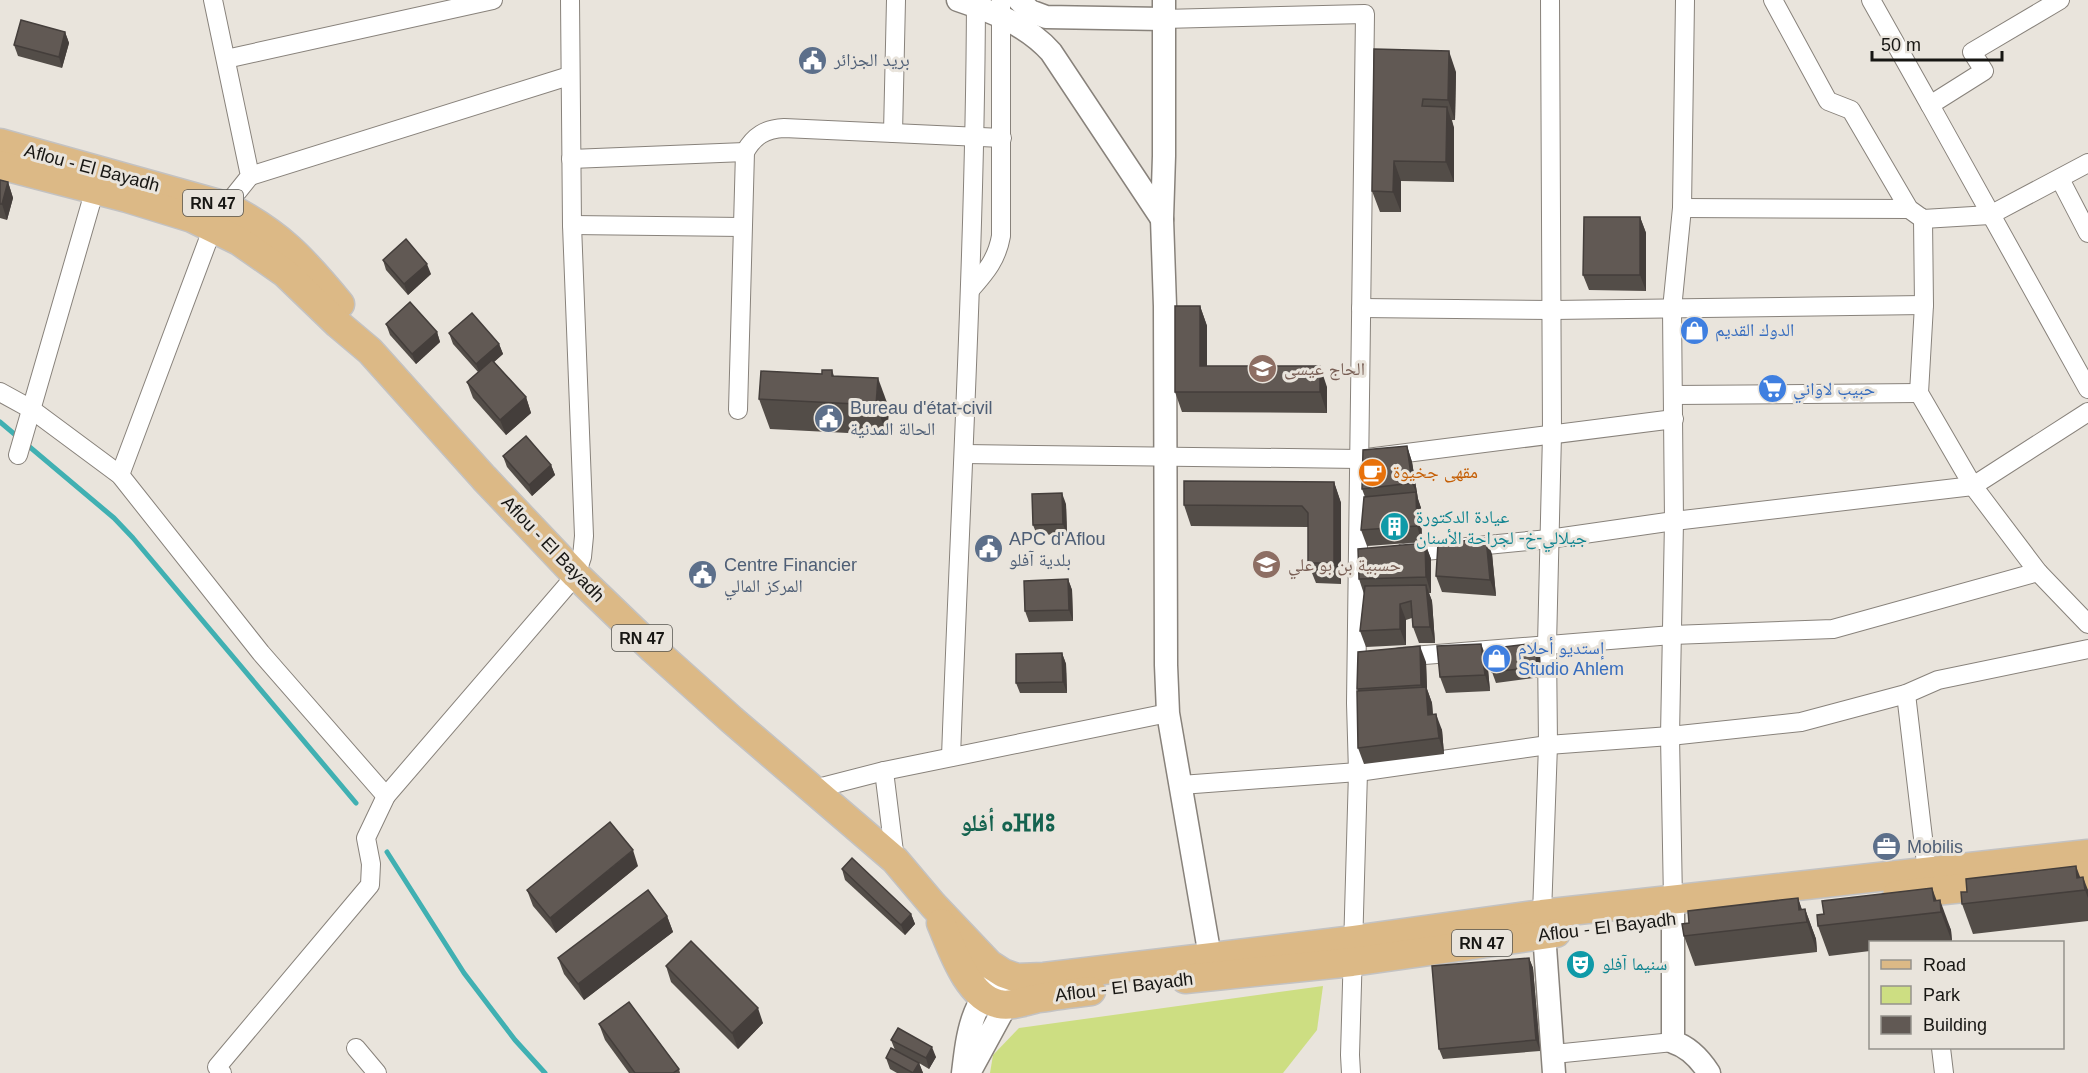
<svg xmlns="http://www.w3.org/2000/svg" width="2088" height="1073" viewBox="0 0 2088 1073" font-family="Helvetica,'Noto Naskh Arabic','Noto Sans Tifinagh',sans-serif">
<rect width="100%" height="100%" fill="#e9e4dc"/>
<polygon fill="#cdde82" points="1323,986 1317,1030 1283,1073 990,1073 993,1055 1019,1028"/>
<g fill="none" stroke-linecap="round" stroke-linejoin="round">
<g stroke="#40b0b2" stroke-width="5">
<polyline points="0,422 114,518 133,538 356,803"/>
<polyline points="387,852 464,973 515,1040 545,1073"/>
</g>
<defs>
<g id="minor">
<polyline points="1773,0 1828,101 1851,110 1909,209 1923,219 1990,215 2088,163"/>
<polyline points="1871,0 1930,105"/>
<polyline points="2060,0 1972,52 1984,71 1930,105 2088,389"/>
<polyline points="1163,19 1365,14 1356,703 1358,772 1350,1055 1351,1073"/>
<polyline points="226,59 493,0"/>
<polyline points="893,133 896,0"/>
<polyline points="571,159 745,152"/>
<polyline points="250,176 569,76"/>
<polyline points="2060,179 2088,233"/>
<polyline points="1682,208 1909,209"/>
<polyline points="1923,219 1924,305 1919,393 1973,486 2038,572 2088,624"/>
<polyline points="572,225 742,227"/>
<path d="M971,289C986,272 997,259 1001,236V0"/>
<polyline points="1361,308 1552,310 1924,305"/>
<polyline points="0,392 31,409 120,475 261,653 386,796"/>
<polyline points="1674,395 1919,393"/>
<path d="M738,410L745,152C754,136 765,129 784,128L1002,138"/>
<polyline points="964,454 1359,459 1674,419"/>
<polyline points="18,455 95,189"/>
<polyline points="120,475 213,227 226,206 250,176 213,0"/>
<polyline points="1404,553 1549,539 1674,521 1973,486 2088,412"/>
<polyline points="1400,657 1672,635 1833,629 2038,572"/>
<polyline points="1906,694 1928,880"/>
<path d="M951,757C960,505 975,253 976,0"/>
<polyline points="1181,785 1358,772 1548,745 1670,736 1801,722 1906,694 1938,680 2088,649"/>
<polyline points="814,789 884,771"/>
<polyline points="895,860 884,771 1168,713"/>
<polyline points="1673,900 1670,736 1674,521 1672,309 1682,208 1685,0"/>
<polyline points="1542,914 1548,745 1547,645 1552,434 1550,0"/>
<polyline points="356,1048 377,1073"/>
<polyline points="1941,1048 1944,1073"/>
<polyline points="1554,1054 1673,1042"/>
<polyline points="222,1073 217,1067 370,885 371,864 366,838 386,796 576,575 582,557 584,536 572,225 570,0"/>
</g>
<g id="tertiary">
<path d="M958,0C991,11 1027,25 1051,52L1162,219"/>
<polyline points="1019,0 1030,11 1046,17 1163,19"/>
<polyline points="1164,0 1164,156 1162,219 1165,306 1166,665 1168,713 1213,974"/>
<path d="M1673,900V1042C1689,1047 1700,1059 1709,1073"/>
<polyline points="1543,919 1554,1073"/>
<path d="M963,1073C968,1031 971,1004 1003,973L1007,990L1006,1005L969,1073"/>
</g>
<g id="primary">
<path d="M0,143L226,206C280,234 302,258 340,304"/>
<polyline points="0,165 127,198 192,218 239,241 285,273 338,324 370,351 484,478 576,575 653,649 732,720 895,860 933,905 989,964 1003,973 1017,978 1044,977 1354,940 1542,914 2088,854"/>
<polyline points="1897,895 2088,875"/>
<path d="M941,923C952,949 968,998 999,1004C1012,1007 1027,1000 1040,998C1057,995 1074,993 1091,991"/>
<polyline points="1185,979 1352,962 1556,933"/>
</g>
</defs>
<use href="#minor" stroke="#88827b" stroke-width="20"/>
<use href="#tertiary" stroke="#88827b" stroke-width="25"/>
<use href="#primary" stroke="#c3c2c2" stroke-width="31"/>
<use href="#minor" stroke="#fff" stroke-width="18"/>
<use href="#tertiary" stroke="#fff" stroke-width="22"/>
<use href="#primary" stroke="#dcb986" stroke-width="28"/>
</g>
<g fill="#534d48">
<polygon points="65,32 69,43 62,68 18,56 14,45"/>
<polygon points="1374,49 1456,72 1455,120 1452,120 1454,128 1454,182 1401,181 1401,212 1380,212 1372,191"/>
<polygon points="0,180 8,182 13,198 7,220 0,218"/>
<polygon points="1640,217 1646,233 1646,291 1589,290 1583,275"/>
<polygon points="383,260 431,274 408,295 386,270"/>
<polygon points="1200,306 1207,326 1207,366 1327,387 1327,413 1182,412 1175,392"/>
<polygon points="386,324 437,332 440,342 416,364 390,335"/>
<polygon points="449,333 499,344 503,354 494,362 526,397 531,413 506,435 473,398 467,382 478,372 453,344"/>
<polygon points="832,370 834,376 889,408 887,435 770,429 759,399"/>
<polygon points="1407,446 1412,462 1418,499 1421,508 1422,542 1367,546 1361,530 1365,497 1362,489"/>
<polygon points="503,456 551,465 555,475 532,496 507,467"/>
<polygon points="1334,482 1341,503 1341,584 1316,583 1308,563 1308,527 1191,526 1184,505"/>
<polygon points="1066,504 1067,534 1037,535 1033,525"/>
<polygon points="1425,543 1431,559 1431,593 1429,593 1432,601 1435,643 1419,643 1413,627 1412,618 1406,620 1406,645 1366,647 1360,631 1364,594 1359,579"/>
<polygon points="1492,554 1496,596 1442,592 1436,576"/>
<polygon points="1068,579 1072,590 1073,621 1029,622 1025,611"/>
<polygon points="1062,653 1066,664 1067,693 1020,693 1016,683"/>
<polygon points="1540,653 1541,677 1496,683 1492,672"/>
<polygon points="1487,659 1490,691 1446,693 1440,677"/>
<polygon points="1426,662 1427,689 1432,703 1433,715 1442,730 1444,754 1364,764 1358,748 1358,691 1357,689"/>
<polygon points="638,866 556,933 533,906 527,890"/>
<polygon points="842,869 911,914 915,924 905,935 845,880"/>
<polygon points="2080,878 2088,890 2088,921 1973,934 1962,904"/>
<polygon points="1798,898 1802,910 1805,909 1816,939 1817,952 1695,966 1684,936 1689,923"/>
<polygon points="1937,900 1951,930 1952,942 1870,942 1870,951 1829,956 1818,926 1824,914"/>
<polygon points="667,916 673,932 584,1000 564,974 558,958"/>
<polygon points="1529,958 1533,968 1540,1051 1443,1059 1439,1049"/>
<polygon points="666,966 763,1023 738,1049 671,982"/>
<polygon points="599,1024 679,1069 680,1073 629,1073 605,1040"/>
<polygon points="891,1040 936,1057 929,1069 919,1063 923,1073 897,1073 890,1069 886,1058 895,1050"/>
</g>
<g fill="#443e3b">
<polygon points="65,32 69,43 62,68 59,57"/>
<polygon points="1449,51 1456,72 1455,120 1448,100"/>
<polygon points="1447,107 1454,128 1454,182 1446,162"/>
<polygon points="1394,161 1401,181 1401,212 1393,192"/>
<polygon points="8,182 13,198 7,220 2,204"/>
<polygon points="1640,217 1646,233 1646,291 1640,275"/>
<polygon points="427,264 431,274 408,295 404,284"/>
<polygon points="1200,306 1207,326 1207,386 1200,366"/>
<polygon points="437,332 440,342 416,364 412,354"/>
<polygon points="499,344 503,354 480,374 476,364"/>
<polygon points="1320,366 1327,387 1327,413 1320,392"/>
<polygon points="878,378 889,408 887,435 876,405"/>
<polygon points="526,397 531,413 506,435 500,420"/>
<polygon points="1407,446 1412,462 1418,499 1421,508 1422,542 1417,526 1416,492 1412,483"/>
<polygon points="551,465 555,475 532,496 529,485"/>
<polygon points="1334,482 1341,503 1341,584 1334,563"/>
<polygon points="1062,493 1066,504 1067,534 1063,524"/>
<polygon points="1486,538 1492,554 1496,596 1490,580"/>
<polygon points="1425,543 1431,559 1431,593 1426,577"/>
<polygon points="1068,579 1072,590 1073,621 1069,610"/>
<polygon points="1426,585 1432,601 1435,643 1430,627"/>
<polygon points="1400,604 1406,620 1406,645 1400,629"/>
<polygon points="1536,643 1540,653 1541,677 1537,667"/>
<polygon points="1481,644 1487,659 1490,691 1485,675"/>
<polygon points="1420,646 1426,662 1427,689 1432,703 1434,731 1428,715 1427,700 1421,685"/>
<polygon points="1062,653 1066,664 1067,693 1063,682"/>
<polygon points="1436,714 1442,730 1444,754 1439,738"/>
<polygon points="633,850 638,866 556,933 550,918"/>
<polygon points="2076,866 2085,890 2077,878"/>
<polygon points="2083,877 2088,890 2088,898 2085,890"/>
<polygon points="1932,888 1941,912 1934,901"/>
<polygon points="1798,898 1806,922 1799,910"/>
<polygon points="1940,900 1951,930 1952,942 1941,912"/>
<polygon points="1805,909 1816,939 1817,952 1807,922"/>
<polygon points="911,914 915,924 905,935 901,925"/>
<polygon points="667,916 673,932 584,1000 578,984"/>
<polygon points="1529,958 1533,968 1540,1051 1536,1040"/>
<polygon points="758,1008 763,1023 738,1049 732,1033"/>
<polygon points="932,1047 936,1057 929,1069 926,1058"/>
<polygon points="919,1063 923,1073 913,1073"/>
</g>
<g fill="#615954" stroke="#443e3b" stroke-width="1.5">
<polygon points="21,20 65,32 59,57 14,45"/>
<polygon points="1374,49 1449,51 1448,100 1423,99 1422,106 1447,107 1446,162 1394,161 1393,192 1372,191"/>
<polygon points="0,180 8,182 2,204 0,204"/>
<polygon points="1584,217 1640,217 1640,275 1583,275"/>
<polygon points="406,239 427,264 404,284 383,260"/>
<polygon points="410,302 437,332 412,354 386,324"/>
<polygon points="1175,306 1200,306 1200,366 1320,366 1320,392 1175,392"/>
<polygon points="472,313 499,344 476,364 449,333"/>
<polygon points="492,360 526,397 500,420 467,382"/>
<polygon points="822,370 832,370 832,376 878,378 876,405 759,399 761,371 822,374"/>
<polygon points="526,436 551,465 529,485 503,456"/>
<polygon points="1407,446 1412,483 1362,489 1363,450"/>
<polygon points="1184,481 1334,482 1334,563 1308,563 1308,513 1302,506 1184,505"/>
<polygon points="1416,492 1417,526 1361,530 1364,497"/>
<polygon points="1062,493 1063,524 1033,525 1032,494"/>
<polygon points="1486,538 1490,580 1436,576 1438,544"/>
<polygon points="1425,543 1426,577 1359,579 1358,549"/>
<polygon points="1068,579 1069,610 1025,611 1024,581"/>
<polygon points="1426,585 1430,627 1413,627 1411,601 1400,604 1400,629 1360,631 1365,586"/>
<polygon points="1536,643 1537,667 1492,672 1488,649"/>
<polygon points="1481,644 1485,675 1440,677 1437,646"/>
<polygon points="1420,646 1421,685 1357,689 1358,652"/>
<polygon points="1062,653 1063,682 1016,683 1016,654"/>
<polygon points="1426,687 1428,715 1436,714 1439,738 1358,748 1357,691"/>
<polygon points="610,822 633,850 550,918 527,890"/>
<polygon points="852,858 911,914 901,925 842,869"/>
<polygon points="2076,866 2077,878 2083,877 2085,890 1962,904 1961,892 1967,892 1966,879"/>
<polygon points="1932,888 1934,901 1940,900 1941,912 1818,926 1817,915 1824,914 1822,901"/>
<polygon points="648,890 667,916 578,984 558,958"/>
<polygon points="1798,898 1799,910 1805,909 1807,922 1684,936 1682,924 1689,923 1688,911"/>
<polygon points="691,941 758,1008 732,1033 666,966"/>
<polygon points="1529,958 1536,1040 1439,1049 1432,966"/>
<polygon points="629,1002 679,1069 673,1073 635,1073 599,1024"/>
<polygon points="898,1028 932,1047 926,1058 891,1040"/>
<polygon points="891,1048 919,1063 913,1073 886,1058"/>
</g>
<defs>
<symbol id="civic-disc" viewBox="-11 -11 22 22"><circle r="9.5" fill="#5c6f8a" stroke="#e9e4dc"/><path d="M-.6-6.5H3V-4.5H.6V-3L4-1V1h2V6H-6V1h2V-1L-.6-3ZM-1.2 2.5V6h2.4V2.5Z" fill="#fff"/></symbol>
<symbol id="shop-disc" viewBox="-11 -11 22 22"><circle r="9.5" fill="#3f7fe0" stroke="#e9e4dc"/><path d="M-5-2.5h2.3a2.7 3.5 0 0 1 5.4 0H5L5.5 6h-11ZM-1.5-2.5h3a1.5 2.3 0 0 0-3 0Z" fill="#fff"/></symbol>
<symbol id="school-disc" viewBox="-11 -11 22 22"><circle r="9.5" fill="#8d6e63" stroke="#e9e4dc"/><path d="M0-5L7-2L0 1L-7-2ZM-4 1L0 2.5L4 1V4Q0 6-4 4Z" fill="#fff"/></symbol>
<symbol id="supermarket-disc" viewBox="-11 -11 22 22"><circle r="9.5" fill="#3f7fe0" stroke="#e9e4dc"/><path d="M-6-5.5h2.5l.6 2H6L4.5 2H-2.5L-4.4-4H-6ZM-1.5 3.2a1.3 1.3 0 1 0 .1 0ZM3 3.2a1.3 1.3 0 1 0 .1 0Z" fill="#fff"/></symbol>
<symbol id="cafe-disc" viewBox="-11 -11 22 22"><circle r="9.5" fill="#e8710a" stroke="#e9e4dc"/><path d="M-5.5-4.5H6V0H3Q3 3.5 0 3.5H-2.5Q-5.5 3.5-5.5 0ZM3-3.2v2h1.7v-2ZM-6 4.5H4V6H-6Z" fill="#fff"/></symbol>
<symbol id="building-disc" viewBox="-11 -11 22 22"><circle r="9.5" fill="#0f9aa8" stroke="#e9e4dc"/><path d="M-4-6H4V6H1V3H-1V6H-4ZM-2.5-4.3h1.7v1.8h-1.7ZM.8-4.3h1.7v1.8H.8ZM-2.5-1h1.7V.8h-1.7ZM.8-1h1.7V.8H.8Z" fill="#fff"/></symbol>
<symbol id="office-disc" viewBox="-11 -11 22 22"><circle r="9.5" fill="#5c6f8a" stroke="#e9e4dc"/><path d="M-6-3h4V-5.5h4V-3h4V5H-6ZM-1-4.5V-3h2v-1.5ZM-6 0V1H6V0Z" fill="#fff"/></symbol>
<symbol id="theatre-disc" viewBox="-11 -11 22 22"><circle r="9.5" fill="#0f9aa8" stroke="#e9e4dc"/><path d="M-5-5.5Q0-4 5-5.5V0Q5 5 0 6Q-5 5-5 0ZM-3.3-2.5H-1v1.5H-3.3ZM1-2.5H3.3v1.5H1ZM-2.8 1Q0 5.5 2.8 1Z" fill="#fff"/></symbol>
</defs>
<g fill-rule="evenodd">
<use href="#civic-disc" x="796" y="44" width="33" height="33"/>
<use href="#shop-disc" x="1678" y="314" width="33" height="33"/>
<use href="#school-disc" x="1246" y="352" width="33" height="33"/>
<use href="#supermarket-disc" x="1756" y="372" width="33" height="33"/>
<use href="#civic-disc" x="812" y="402" width="33" height="33"/>
<use href="#cafe-disc" x="1356" y="456" width="33" height="33"/>
<use href="#building-disc" x="1378" y="510" width="33" height="33"/>
<use href="#civic-disc" x="972" y="532" width="33" height="33"/>
<use href="#school-disc" x="1250" y="548" width="33" height="33"/>
<use href="#civic-disc" x="686" y="558" width="33" height="33"/>
<use href="#shop-disc" x="1480" y="642" width="33" height="33"/>
<use href="#office-disc" x="1870" y="830" width="33" height="33"/>
<use href="#theatre-disc" x="1564" y="948" width="33" height="33"/>
</g>
<g text-anchor="middle" stroke-width="6" stroke-linejoin="round" paint-order="stroke">
<g fill="#e9e4dc" stroke="#56544f" stroke-width="1.5">
<rect x="183" y="190" width="60" height="26" rx="4.5"/>
<rect x="612" y="625" width="60" height="26" rx="4.5"/>
<rect x="1452" y="930" width="60" height="26" rx="4.5"/>
</g>
<g font-size="16" font-weight="bold" fill="#171613">
<text x="213" y="209">RN 47</text>
<text x="642" y="644">RN 47</text>
<text x="1482" y="949">RN 47</text>
</g>
<g font-size="18" fill="#4e5e75" stroke="#e9e4dc" text-anchor="start">
<text x="834" y="66">بريد الجزائر</text>
<text x="850" y="414">Bureau d'état-civil<tspan x="850" dy="21">الحالة المدنية</tspan></text>
<text x="1009" y="545">APC d'Aflou<tspan x="1009" dy="21">بلدية آفلو</tspan></text>
<text x="724" y="571">Centre Financier<tspan x="724" dy="21">المركز المالي</tspan></text>
<text x="1907" y="853">Mobilis</text>
</g>
<g font-size="18" fill="#171613" stroke="#e9e4dc">
<text transform="translate(92 168) rotate(15)" y="6">Aflou - El Bayadh</text>
<text transform="translate(553 549) rotate(46)" y="6">Aflou - El Bayadh</text>
<text transform="translate(1607 927) rotate(-7)" y="6">Aflou - El Bayadh</text>
<text transform="translate(1124 987) rotate(-7)" y="6">Aflou - El Bayadh</text>
</g>
<g font-size="18" fill="#366cbe" stroke="#e9e4dc" text-anchor="start">
<text x="1715" y="336">الدوك القديم</text>
<text x="1793" y="395">حبيب لاواني</text>
<text x="1518" y="654">إستديو أحلام<tspan x="1518" dy="21">Studio Ahlem</tspan></text>
</g>
<g font-size="18" fill="#785e54" stroke="#e9e4dc" text-anchor="start">
<text x="1284" y="375">الحاج عيسى</text>
<text x="1288" y="571">حسبية بن بو علي</text>
</g>
<g font-size="18" fill="#c56008" stroke="#e9e4dc" text-anchor="start">
<text x="1393" y="478">مقهى جخيوة</text>
</g>
<g font-size="18" fill="#0d838f" stroke="#e9e4dc" text-anchor="start">
<text x="1416" y="523">عيادة الدكتورة<tspan x="1416" dy="21">جيلالي-خ- لجراحة الأسنان</tspan></text>
<text x="1602" y="970">سنيما آفلو</text>
</g>
<g font-size="24" font-weight="bold" fill="#15634f" stroke="#e9e4dc">
<text x="1008" y="831">أفلو ⴰⴼⵍⵓ</text>
</g>
</g>
<rect x="1869" y="941" width="195" height="108" fill="#e9e4dc" stroke="#95928c" stroke-width="1.5"/>
<rect x="1881" y="960" width="30" height="9" fill="#dcb986" stroke="#95928c" stroke-width="1.5"/>
<text x="1923" y="971" font-size="18" fill="#171613">Road</text>
<rect x="1881" y="986" width="30" height="18" fill="#cdde82" stroke="#95928c" stroke-width="1.5"/>
<text x="1923" y="1001" font-size="18" fill="#171613">Park</text>
<rect x="1881" y="1016" width="30" height="18" fill="#615954" stroke="#95928c" stroke-width="1.5"/>
<text x="1923" y="1031" font-size="18" fill="#171613">Building</text>
<path d="M1872 51v9h130v-9" fill="none" stroke="#171613" stroke-width="3"/>
<text x="1881" y="51" font-size="18" fill="#171613" stroke="#e9e4dc" stroke-width="4.5" paint-order="stroke">50 m</text>
</svg>
